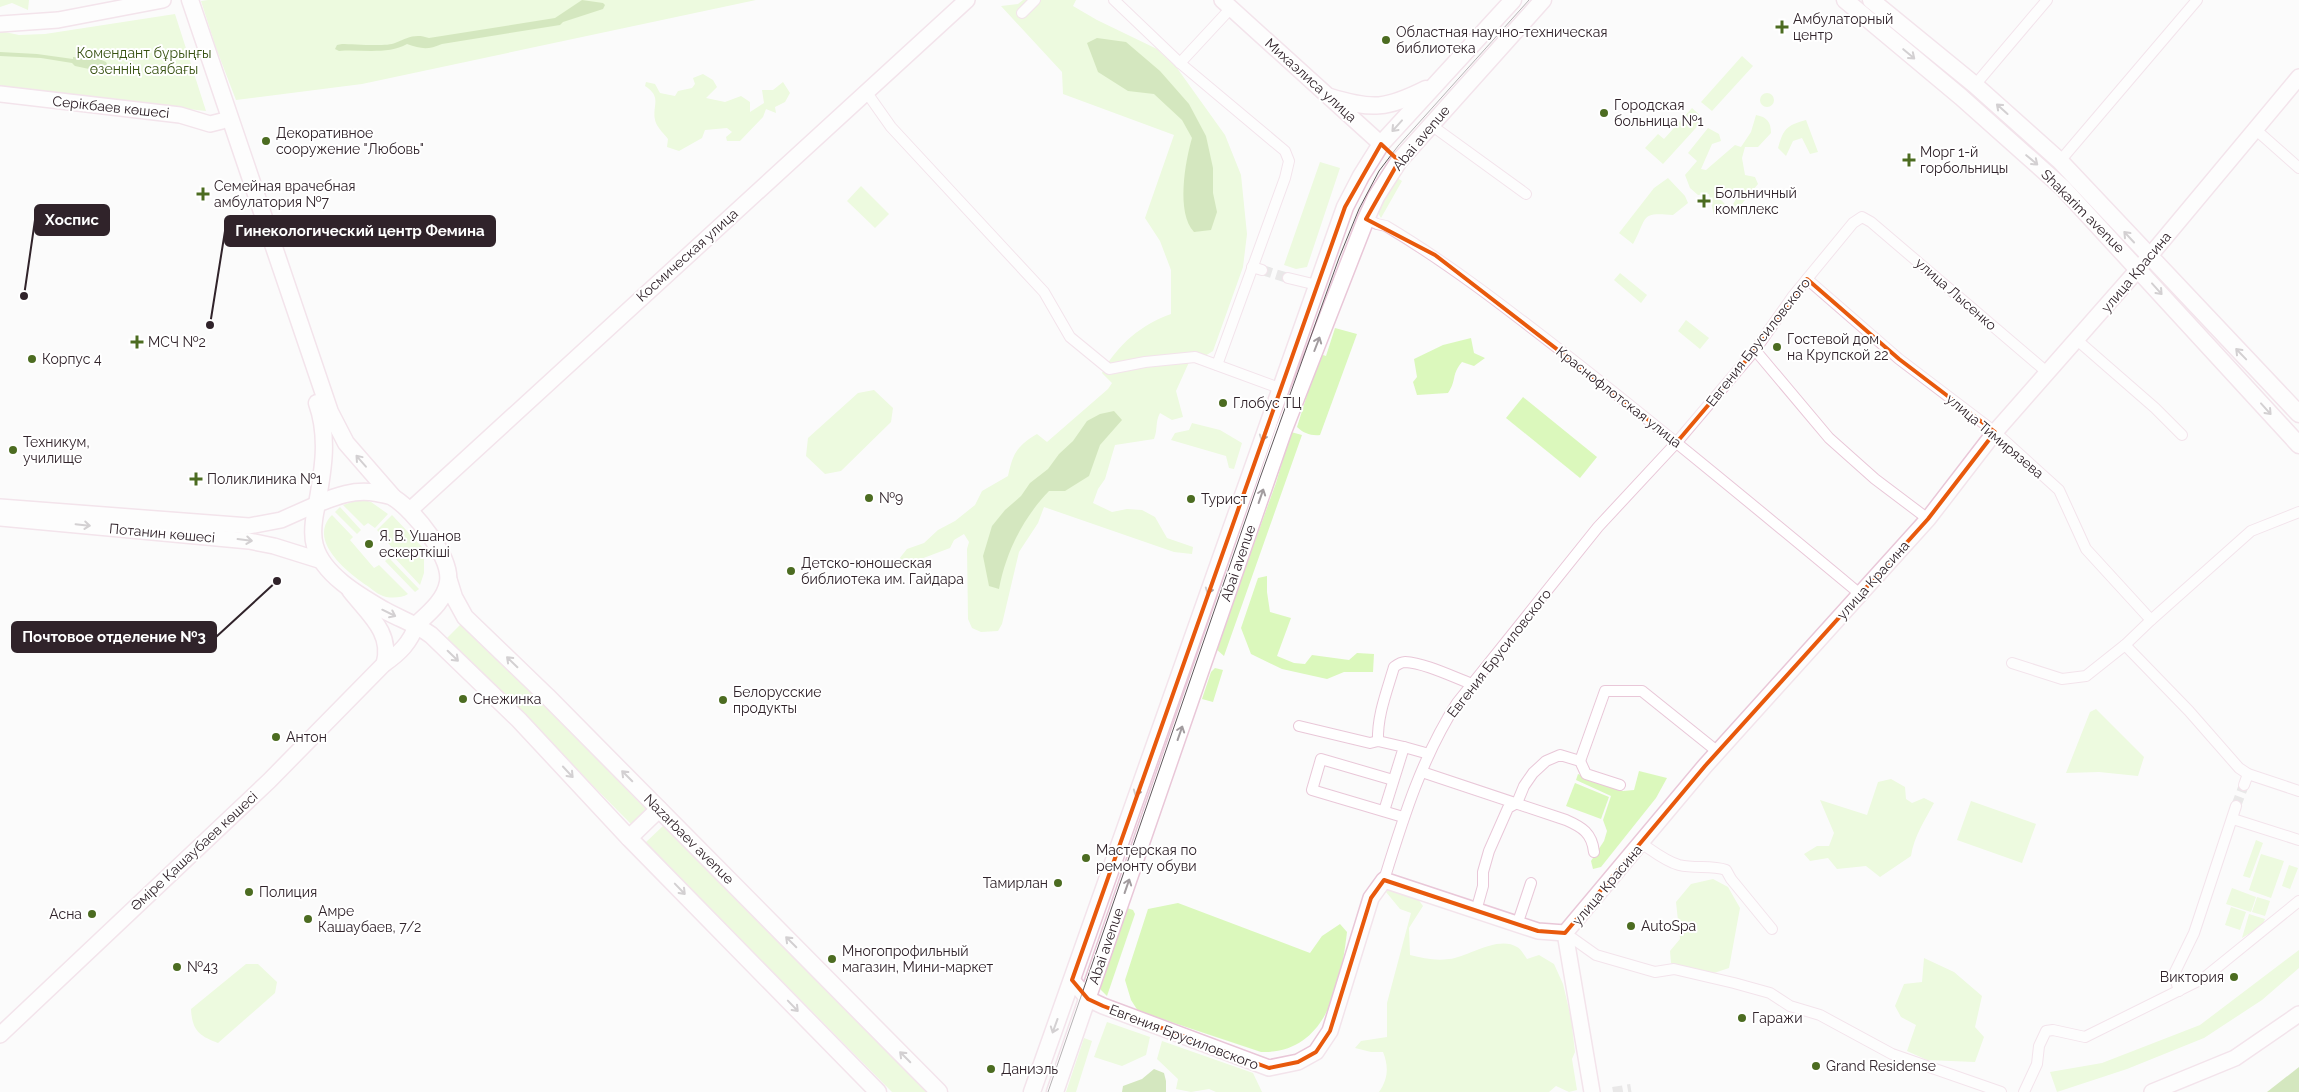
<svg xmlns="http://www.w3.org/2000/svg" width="2299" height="1092" viewBox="0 0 2299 1092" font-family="Raleway,sans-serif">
<rect width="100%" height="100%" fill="#fbfbfb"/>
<g fill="#dbf8bc">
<polygon points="0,0 29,0 28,10 12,3 0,7"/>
<polygon points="208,0 756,0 362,84 236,100 216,48 201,1"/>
<path d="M1023,0H1076L1073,6L1097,20L1157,49L1177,68L1225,135L1241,175L1247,234L1243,267L1213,351L1205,356L1190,360L1176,391L1183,417L1172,420L1160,413C1155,422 1158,429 1154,439L1115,445L1105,479L1098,489L1093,503L1112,512L1127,509L1142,510L1155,517L1167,538L1193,547L1192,554L1174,552L1044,507L1038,523L1019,552L1002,624L998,631L981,632L972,628L968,619L967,549L969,542L964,534L954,540L950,548L905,565L900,564L899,559L907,549L924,543L938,530L955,521L975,505L982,491L1008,476C1013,453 1017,446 1037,434L1047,442L1108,389L1112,383L1102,373C1117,345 1142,324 1171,314V270L1160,241L1145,218L1174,135L1063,94L1062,72L1001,6L1018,4Z"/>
<polygon points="175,14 206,111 77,97 0,86 0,31 19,35 45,34"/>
<polygon points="1742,56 1753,66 1712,111 1701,102"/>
<path d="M703,74L713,80L717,87L706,98L725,102L741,96L750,102V112L764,103L762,90H773L783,82L790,93L785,102L775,107L776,113L766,109L763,117L740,141H727L726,137L732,132L727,128L705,130L702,138L679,151L667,147L668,139C665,135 658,128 656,123C650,107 664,98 645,86L646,82L655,84L660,93L675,96L678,91L692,88L695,84L693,78Z"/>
<circle cx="1767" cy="100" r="7"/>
<polygon points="1977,97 2045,156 2130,244 2127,248 1974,100"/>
<polygon points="1692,108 1704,119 1663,164 1645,148 1658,134 1664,139"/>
<path d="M1756,115C1767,117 1771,122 1771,133L1758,147H1745L1742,158L1745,175L1755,177L1758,184L1736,211L1733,210V204L1740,193L1736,189L1724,192L1720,199L1725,204L1723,214L1714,215L1709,194L1698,195L1690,188L1685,175L1697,161L1688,153L1708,128L1719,134L1721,141L1712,144L1701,169L1706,170L1735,145L1741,147L1751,132Z"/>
<path d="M1806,120L1818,152L1810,154L1802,138L1793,141L1786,156L1778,148C1784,128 1786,126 1806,120Z"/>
<polygon points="1320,162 1340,168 1307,267 1296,269 1284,265"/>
<polygon points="1393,175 1402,181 1381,218 1375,208"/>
<path d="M1668,178L1685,196L1688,203L1673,215C1639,212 1648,217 1633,244L1619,233L1654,188Z"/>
<polygon points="861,186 889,214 875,228 847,201"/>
<polygon points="1620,273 1647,295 1641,303 1614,280"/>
<polygon points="1686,320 1709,338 1700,349 1678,331"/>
<path d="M1335,328L1357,334L1320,435C1311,436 1303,433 1297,427L1320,354L1326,356Z"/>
<path d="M1471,338L1474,353L1485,358L1474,366L1462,362C1451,375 1457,380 1448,393L1417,395L1413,382L1417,377L1414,359L1443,345Z"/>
<polygon points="874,390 893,408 891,422 841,471 825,474 806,456 808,438 858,393"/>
<polygon points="1523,397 1597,457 1580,478 1506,418"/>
<polygon points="1192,423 1220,430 1242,443 1234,469 1229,468 1226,456 1171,440 1175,433 1189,430"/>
<polygon points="1291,432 1302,435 1224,656 1216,649 1276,483"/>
<polygon points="361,499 371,502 388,514 375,528 368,523 364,526 343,505"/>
<polygon points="340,507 361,530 357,534 335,512"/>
<path d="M332,515L353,537L350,540L374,568L379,565L408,594C402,598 393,598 386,597C378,595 372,589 366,585C347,572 307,540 332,515Z"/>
<polygon points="392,515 424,549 424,573 420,585 392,555 395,551 377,530"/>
<polygon points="389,558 419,589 415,592 385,561"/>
<polygon points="1267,576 1267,592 1270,612 1291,618 1277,656 1294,663 1305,664 1312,655 1349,660 1357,653 1374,654 1373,672 1344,672 1327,679 1282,669 1251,654 1241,628 1258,578"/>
<polygon points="463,622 646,809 631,824 447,638"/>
<polygon points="1215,668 1223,670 1213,702 1202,699 1211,672"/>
<polygon points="2096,709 2144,757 2138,776 2099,772 2066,773 2090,712"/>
<polygon points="1639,771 1667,778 1656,798 1601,867 1593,869 1591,861 1604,841 1607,831 1603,820 1611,796 1576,780 1578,774 1623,791 1634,790"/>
<path d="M1891,779L1905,787L1906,799L1912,803L1924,798L1934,803C1925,820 1914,836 1911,856L1880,877L1866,866L1837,869L1828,858L1810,861L1804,854L1817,846H1829L1834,833L1820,800L1867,815L1878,782Z"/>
<polygon points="1575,783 1609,797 1601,819 1566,806"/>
<polygon points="1971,801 2036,824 2022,863 1957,840"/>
<polygon points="663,826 928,1092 892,1092 645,843"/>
<polygon points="2256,840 2263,843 2250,878 2243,876"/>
<polygon points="2261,854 2284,861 2271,898 2249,890"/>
<polygon points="2289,865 2298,868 2290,889 2282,886"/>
<polygon points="1713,879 1728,887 1740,908 1729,968 1714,973 1671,963 1670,951 1680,939 1676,902 1691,884"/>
<path d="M1389,888L1418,899L1423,906L1409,928L1410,955C1423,958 1435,961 1449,959C1468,957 1498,935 1517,947C1521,949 1524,955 1527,959L1539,955L1554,964L1563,984L1571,1018L1575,1052L1572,1059L1577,1090L1569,1092L1556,1086L1549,1092H1379C1388,1079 1389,1067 1383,1052H1371L1355,1048L1361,1041L1387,1037V1003L1411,913L1400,909L1386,892Z"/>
<polygon points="2232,888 2256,897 2251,912 2226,904"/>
<polygon points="2257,897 2270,901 2265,916 2252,912"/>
<path d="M1178,903L1310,953L1322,936L1340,924L1347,932C1341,984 1327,1054 1261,1052L1138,1011L1131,1000L1125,980L1148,909Z"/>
<polygon points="2231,907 2246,912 2240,930 2225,925"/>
<polygon points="1127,908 1133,910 1135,914 1107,996 1101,990 1099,983"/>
<polygon points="2249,914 2265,919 2262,926 2242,938"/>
<polygon points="2299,950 2299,968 2262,1000 2204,1038 2127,1069 2057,1092 2050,1072 2102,1063 2200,1025"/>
<polygon points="1924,958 1954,972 1982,996 1975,1027 1984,1037 1975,1062 1927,1060 1907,1051 1916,1025 1901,1017 1895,1006 1904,984 1922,982"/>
<path d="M246,964H258L277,982L275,993L218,1043C199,1036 192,1030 191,1009Z"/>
<polygon points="1107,1022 1150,1037 1146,1055 1122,1066 1094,1057"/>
<polygon points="1084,1038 1092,1041 1076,1092 1066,1092"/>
<polygon points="1162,1041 1253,1073 1262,1092 1216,1092 1209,1089 1191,1092 1176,1089 1178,1079 1157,1059"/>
</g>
<g fill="#a5cf75">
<path d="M582,0L603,3L605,5L603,9L563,22L560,25L442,44C428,50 421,49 407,44C388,55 360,49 339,51L335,49L337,45L342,44C352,44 387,47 395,43C407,38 415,33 429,38L555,18Z"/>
<path d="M1097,38L1126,42L1160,71L1189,104L1206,136L1213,168V193L1217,212L1211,230L1194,232C1176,213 1185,162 1192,138L1182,120L1154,94L1128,91L1098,72L1087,43Z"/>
<polygon points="0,52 37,54 73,59 73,57 97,58 106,62 109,68 108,73 75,66 72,63 41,58 0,56"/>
<path d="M1114,411L1122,420L1100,445L1089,476L1065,491H1049C1023,518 1006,552 999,589L989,586L983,556L992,526L1005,510L1021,496L1030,483L1048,469L1059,454L1073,441L1087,421L1100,414Z"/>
<polygon points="2299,1067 2299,1092 2267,1092"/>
<polygon points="1154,1069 1164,1073 1166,1081 1166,1092 1122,1092 1123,1086 1142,1079"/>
</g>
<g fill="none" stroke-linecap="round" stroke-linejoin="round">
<g stroke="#d2d0d1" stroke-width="10" stroke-dasharray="10 5" stroke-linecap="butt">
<polyline points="1262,270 1288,278"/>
<polyline points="2236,806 2244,785"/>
<polyline points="1613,1092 1631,1089"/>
</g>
<defs>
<g id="street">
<polyline points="1114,0 1180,63 1285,151 1289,161 1285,178 1217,365"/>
<polyline points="1022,13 1035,0"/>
<polyline points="1180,63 1231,8"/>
<polyline points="1975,85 2047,0"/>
<polyline points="867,93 891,127 1044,292 1070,337 1109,369 1145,362 1195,357 1279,388"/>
<polyline points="1431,125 1526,194"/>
<polyline points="2255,129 2299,168"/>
<polyline points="2060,161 2197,0"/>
<path d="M1366,219L1377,224L1386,226C1453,266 1511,312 1573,360C1670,436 1765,515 1860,594"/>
<polyline points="1252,267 1262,270"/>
<polyline points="1288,278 1317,285"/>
<polyline points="1807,279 1899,359 1995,432 2059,490 2086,549 2151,620 2251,531 2299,512"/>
<polyline points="2077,340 2155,408 2182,435"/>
<polyline points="1755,350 1829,438 1875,479 1928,519"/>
<polyline points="2151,620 2125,645 2189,711 2239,768 2248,774 2299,791"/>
<polyline points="2012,663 2062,679 2086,676 2125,645"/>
<polyline points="1299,726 1370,743 1378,741 1404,747 1384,811"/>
<path d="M1378,741C1377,716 1387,691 1394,667C1398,664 1401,662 1405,662C1425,663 1453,677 1472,684"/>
<polyline points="1404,747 1429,754"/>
<polyline points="1580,761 1605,691 1642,691 1718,752"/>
<path d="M1422,772L1566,820C1582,827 1592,833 1594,852"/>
<polyline points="1393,780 1321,759 1312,790 1403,817"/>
<polyline points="2244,785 2248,774"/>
<polyline points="2233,819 2299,840"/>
<path d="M1641,843C1653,851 1665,861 1679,865C1695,869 1711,865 1726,870L1731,879L1772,929"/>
<path d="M1384,880C1403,819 1422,757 1457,703L1598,527L1677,442L1755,350L1793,296L1853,223L1862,217L1871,222L2048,373"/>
<polyline points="1476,911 1483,886 1483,872 1489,851 1508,808 1517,803 1524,786 1533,773 1546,761 1560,755 1580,761 1586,774 1620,785"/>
<polyline points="1517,925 1531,883"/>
<polyline points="1565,933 1596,955 1655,972 1674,969 1734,983 1770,993 1790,1006 1820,1015 1892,1054 2001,1092"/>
<polyline points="2179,991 2174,974 2194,933 2236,806"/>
<polyline points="2024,1092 2037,1064 2039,1046 2046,1031 2053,1030 2085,1037 2204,978 2299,901"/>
</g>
<g id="secondary">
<polyline points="1222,0 1381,144"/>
<polyline points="0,24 58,20 163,0"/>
<polyline points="0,94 180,115 210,124 222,121"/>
<polyline points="0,507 249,526 281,520 317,504"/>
<polyline points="409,511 967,0"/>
<polyline points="0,518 249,541 274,546 322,561"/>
<path d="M350,591C368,614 393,633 384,664"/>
<polyline points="1565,933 1592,1092"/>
<polyline points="1072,980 1088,999 1103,1006 1269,1068 1298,1062 1316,1052 1330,1031 1371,898 1384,880 1538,931 1565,933 1705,766 1928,519 1995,432 2148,258 2299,77"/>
<path d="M0,1035L269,781L384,664C400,653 410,643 417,624"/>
<polyline points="2152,1092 2235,1058 2299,1014"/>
</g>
<g id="primary">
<polyline points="190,0 330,412 346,443 393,497"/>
<polyline points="1845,0 1961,97 2063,188 2299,445"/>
<polyline points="1871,0 1975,85 2060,161 2299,414"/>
<path d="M1330,97C1373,110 1386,109 1426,89"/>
<path d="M317,504C323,470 329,437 317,403"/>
<polyline points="449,581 454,597 465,617 547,696 939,1092"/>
<path d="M417,624C429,613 445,600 448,582C452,557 414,511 394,498C390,495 381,494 376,493C355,489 336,496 317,504C314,517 311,533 315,546C323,575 360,596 384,610C400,619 416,624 431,635L519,720L629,838L878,1092"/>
<polyline points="629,838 659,809"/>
<polyline points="1032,1092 1345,207 1361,176 1381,144 1513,0"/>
<polyline points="1055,1092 1284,429 1366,219 1376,197 1399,161 1543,0"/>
</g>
</defs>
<use href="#street" stroke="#e9c7d8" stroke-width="12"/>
<use href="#secondary" stroke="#e9c7d8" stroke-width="18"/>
<use href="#primary" stroke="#e9c7d8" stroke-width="19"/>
<use href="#street" stroke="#fff" stroke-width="10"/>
<use href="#secondary" stroke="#fff" stroke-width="15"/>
<use href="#primary" stroke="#fff" stroke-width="16"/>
<polyline stroke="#61575c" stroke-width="1" points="1048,1092 1260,478 1339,258 1359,209 1379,171 1398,146 1529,0"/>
</g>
<defs><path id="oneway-shaft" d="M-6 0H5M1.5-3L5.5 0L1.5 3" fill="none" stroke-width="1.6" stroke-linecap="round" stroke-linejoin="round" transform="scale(1.25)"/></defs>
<g stroke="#a29c9f">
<use href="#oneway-shaft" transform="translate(1909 54) rotate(40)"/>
<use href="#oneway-shaft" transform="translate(2002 109) rotate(-138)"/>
<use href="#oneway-shaft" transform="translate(1397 126) rotate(132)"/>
<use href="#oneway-shaft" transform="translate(2032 160) rotate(40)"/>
<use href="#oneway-shaft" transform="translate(2129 237) rotate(-133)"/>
<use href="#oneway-shaft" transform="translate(2157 289) rotate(48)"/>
<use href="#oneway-shaft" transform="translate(1317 344) rotate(-69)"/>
<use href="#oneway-shaft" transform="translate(2241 354) rotate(-134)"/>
<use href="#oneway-shaft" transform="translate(2266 409) rotate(48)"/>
<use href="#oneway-shaft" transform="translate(1264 434) rotate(109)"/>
<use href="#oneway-shaft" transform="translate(361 461) rotate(-131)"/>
<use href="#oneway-shaft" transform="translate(1261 496) rotate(-71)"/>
<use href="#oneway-shaft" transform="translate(83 525) rotate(6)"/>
<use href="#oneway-shaft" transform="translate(245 540) rotate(7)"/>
<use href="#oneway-shaft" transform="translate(1210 587) rotate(110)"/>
<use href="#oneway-shaft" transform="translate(389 613) rotate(26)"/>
<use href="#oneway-shaft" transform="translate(453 656) rotate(44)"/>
<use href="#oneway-shaft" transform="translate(512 662) rotate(-136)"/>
<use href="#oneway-shaft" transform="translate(1180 733) rotate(-71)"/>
<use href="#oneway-shaft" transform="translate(568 772) rotate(47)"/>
<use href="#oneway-shaft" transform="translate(627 776) rotate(-135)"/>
<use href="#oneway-shaft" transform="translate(1138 789) rotate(110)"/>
<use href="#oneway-shaft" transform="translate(1127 886) rotate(-71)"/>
<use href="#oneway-shaft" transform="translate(680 889) rotate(46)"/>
<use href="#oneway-shaft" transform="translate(791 942) rotate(-135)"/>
<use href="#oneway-shaft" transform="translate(793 1006) rotate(46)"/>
<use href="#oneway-shaft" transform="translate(1055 1026) rotate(110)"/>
<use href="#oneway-shaft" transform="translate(905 1057) rotate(-135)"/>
</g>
<path d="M0 0H2299V1092H0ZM1381,144L1399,161L1366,219L1435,255L1677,442L1755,350L1807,279L1899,359L1995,432L1928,519L1705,766L1565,933L1538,931L1384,880L1371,898L1330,1031L1316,1052L1298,1062L1269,1068L1103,1006L1088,999L1072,980L1345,207Z" fill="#fbfbfb" fill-opacity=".55" fill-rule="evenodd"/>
<path fill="none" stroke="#e8590c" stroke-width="4" stroke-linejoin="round" d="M1381,144L1399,161L1366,219L1435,255L1677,442L1755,350L1807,279L1899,359L1995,432L1928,519L1705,766L1565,933L1538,931L1384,880L1371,898L1330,1031L1316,1052L1298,1062L1269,1068L1103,1006L1088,999L1072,980L1345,207Z"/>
<g fill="#4c6c21" stroke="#fff" stroke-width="2">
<path d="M1779.5 19.5h5v5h5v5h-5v5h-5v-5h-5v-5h5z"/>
<circle cx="1386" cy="40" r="5"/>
<circle cx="1604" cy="113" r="5"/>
<circle cx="266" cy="141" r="5"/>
<path d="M1906.5 152.5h5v5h5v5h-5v5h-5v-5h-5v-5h5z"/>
<path d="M200.5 186.5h5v5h5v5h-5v5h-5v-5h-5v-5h5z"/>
<path d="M1701.5 193.5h5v5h5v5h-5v5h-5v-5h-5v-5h5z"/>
<path d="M134.5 334.5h5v5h5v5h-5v5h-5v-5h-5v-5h5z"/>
<circle cx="1777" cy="347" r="5"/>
<circle cx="32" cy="359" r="5"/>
<circle cx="1223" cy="403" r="5"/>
<circle cx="13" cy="450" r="5"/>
<path d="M193.5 471.5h5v5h5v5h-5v5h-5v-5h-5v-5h5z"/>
<circle cx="869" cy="498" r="5"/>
<circle cx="1191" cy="499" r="5"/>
<circle cx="369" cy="544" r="5"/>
<circle cx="791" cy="571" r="5"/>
<circle cx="463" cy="699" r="5"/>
<circle cx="723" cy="700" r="5"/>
<circle cx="276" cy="737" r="5"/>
<circle cx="1086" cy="858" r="5"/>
<circle cx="1058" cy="883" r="5"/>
<circle cx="249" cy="892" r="5"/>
<circle cx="92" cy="914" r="5"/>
<circle cx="308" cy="919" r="5"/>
<circle cx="1631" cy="926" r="5"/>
<circle cx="832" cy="959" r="5"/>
<circle cx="177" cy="967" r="5"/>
<circle cx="2234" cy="977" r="5"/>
<circle cx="1742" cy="1018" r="5"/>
<circle cx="1816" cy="1066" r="5"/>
<circle cx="991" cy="1069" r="5"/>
</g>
<g text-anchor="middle" stroke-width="4" stroke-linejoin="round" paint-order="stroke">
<g font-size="14" fill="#30232a" stroke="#fff" text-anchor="start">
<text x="1793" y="24">Амбулаторный<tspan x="1793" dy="16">центр</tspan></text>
<text x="1396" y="37">Областная научно-техническая<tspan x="1396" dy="16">библиотека</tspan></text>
<text x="1614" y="110">Городская<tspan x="1614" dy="16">больница №1</tspan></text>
<text x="276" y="138">Декоративное<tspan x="276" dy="16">сооружение "Любовь"</tspan></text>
<text x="1920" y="157">Морг 1-й<tspan x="1920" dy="16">горбольницы</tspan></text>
<text x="214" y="191">Семейная врачебная<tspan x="214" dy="16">амбулатория №7</tspan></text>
<text x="1715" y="198">Больничный<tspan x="1715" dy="16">комплекс</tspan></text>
<text x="1787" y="344">Гостевой дом<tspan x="1787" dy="16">на Крупской 22</tspan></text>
<text x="148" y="347">МСЧ №2</text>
<text x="42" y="364">Корпус 4</text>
<text x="1233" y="408">Глобус ТЦ</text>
<text x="23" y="447">Техникум,<tspan x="23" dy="16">училище</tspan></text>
<text x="207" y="484">Поликлиника №1</text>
<text x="879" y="503">№9</text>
<text x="1201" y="504">Турист</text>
<text x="379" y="541">Я. В. Ушанов<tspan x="379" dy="16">ескерткіші</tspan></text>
<text x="801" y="568">Детско-юношеская<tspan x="801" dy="16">библиотека им. Гайдара</tspan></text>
<text x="733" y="697">Белорусские<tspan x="733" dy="16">продукты</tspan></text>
<text x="473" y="704">Снежинка</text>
<text x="286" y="742">Антон</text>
<text x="1096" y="855">Мастерская по<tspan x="1096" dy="16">ремонту обуви</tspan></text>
<text x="1048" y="888" text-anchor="end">Тамирлан</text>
<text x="259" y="897">Полиция</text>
<text x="318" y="916">Амре<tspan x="318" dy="16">Кашаубаев, 7/2</tspan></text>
<text x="82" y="919" text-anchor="end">Асна</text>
<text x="1641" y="931">AutoSpa</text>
<text x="842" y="956">Многопрофильный<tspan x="842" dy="16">магазин, Мини-маркет</tspan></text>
<text x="187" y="972">№43</text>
<text x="2224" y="982" text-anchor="end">Виктория</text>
<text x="1752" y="1023">Гаражи</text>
<text x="1826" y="1071">Grand Residense</text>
<text x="1001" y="1074">Даниэль</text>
</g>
<g font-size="14" fill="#375111" stroke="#fff">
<text x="144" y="58">Комендант бұрыңғы<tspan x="144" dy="16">өзеннің саябағы</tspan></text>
</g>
<g font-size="14" fill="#30232a" stroke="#fff">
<text transform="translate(1311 80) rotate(42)" y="5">Михаэлиса улица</text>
<text transform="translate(111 107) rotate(6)" y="5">Серікбаев көшесі</text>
<text transform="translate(1421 138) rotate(-50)" y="5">Abai avenue</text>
<text transform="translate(2083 211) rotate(45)" y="5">Shakarim avenue</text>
<text transform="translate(687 255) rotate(-42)" y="5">Космическая улица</text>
<text transform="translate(2136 272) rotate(-50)" y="5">улица Красина</text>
<text transform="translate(1956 294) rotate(41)" y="5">улица Лысенко</text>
<text transform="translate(1758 342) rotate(-52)" y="5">Евгения Брусиловского</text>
<text transform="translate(1619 397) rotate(38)" y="5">Краснофлотская улица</text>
<text transform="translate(1995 436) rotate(40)" y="5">улица Тимирязева</text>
<text transform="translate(162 533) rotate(5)" y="5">Потанин көшесі</text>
<text transform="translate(1238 563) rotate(-71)" y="5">Abai avenue</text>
<text transform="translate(1873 580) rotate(-48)" y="5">улица Красина</text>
<text transform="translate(1499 653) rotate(-52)" y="5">Евгения Брусиловского</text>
<text transform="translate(689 839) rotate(45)" y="5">Nazarbaev avenue</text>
<text transform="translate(194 851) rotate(-43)" y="5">Әміре Қашаубаев көшесі</text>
<text transform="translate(1607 885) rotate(-50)" y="5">улица Красина</text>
<text transform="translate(1106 946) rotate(-71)" y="5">Abai avenue</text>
<text transform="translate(1184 1037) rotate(21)" y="5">Евгения Брусиловского</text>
</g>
</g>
<path fill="none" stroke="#30232a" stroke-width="2" d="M24 296L35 220M210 325L225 231M277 581L216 637"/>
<g fill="#30232a" stroke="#fff" stroke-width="2">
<circle cx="24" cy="296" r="5"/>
<circle cx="210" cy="325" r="5"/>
<circle cx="277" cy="581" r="5"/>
</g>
<g fill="#30232a" stroke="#30232a" stroke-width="2">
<rect x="35" y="205" width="74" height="30" rx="5"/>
<rect x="225" y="216" width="270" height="30" rx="5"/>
<rect x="12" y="622" width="204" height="30" rx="5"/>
</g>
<g font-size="15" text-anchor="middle" font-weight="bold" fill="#fff">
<text x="72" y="225">Хоспис</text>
<text x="360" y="236">Гинекологический центр Фемина</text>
<text x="114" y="642">Почтовое отделение №3</text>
</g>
</svg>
